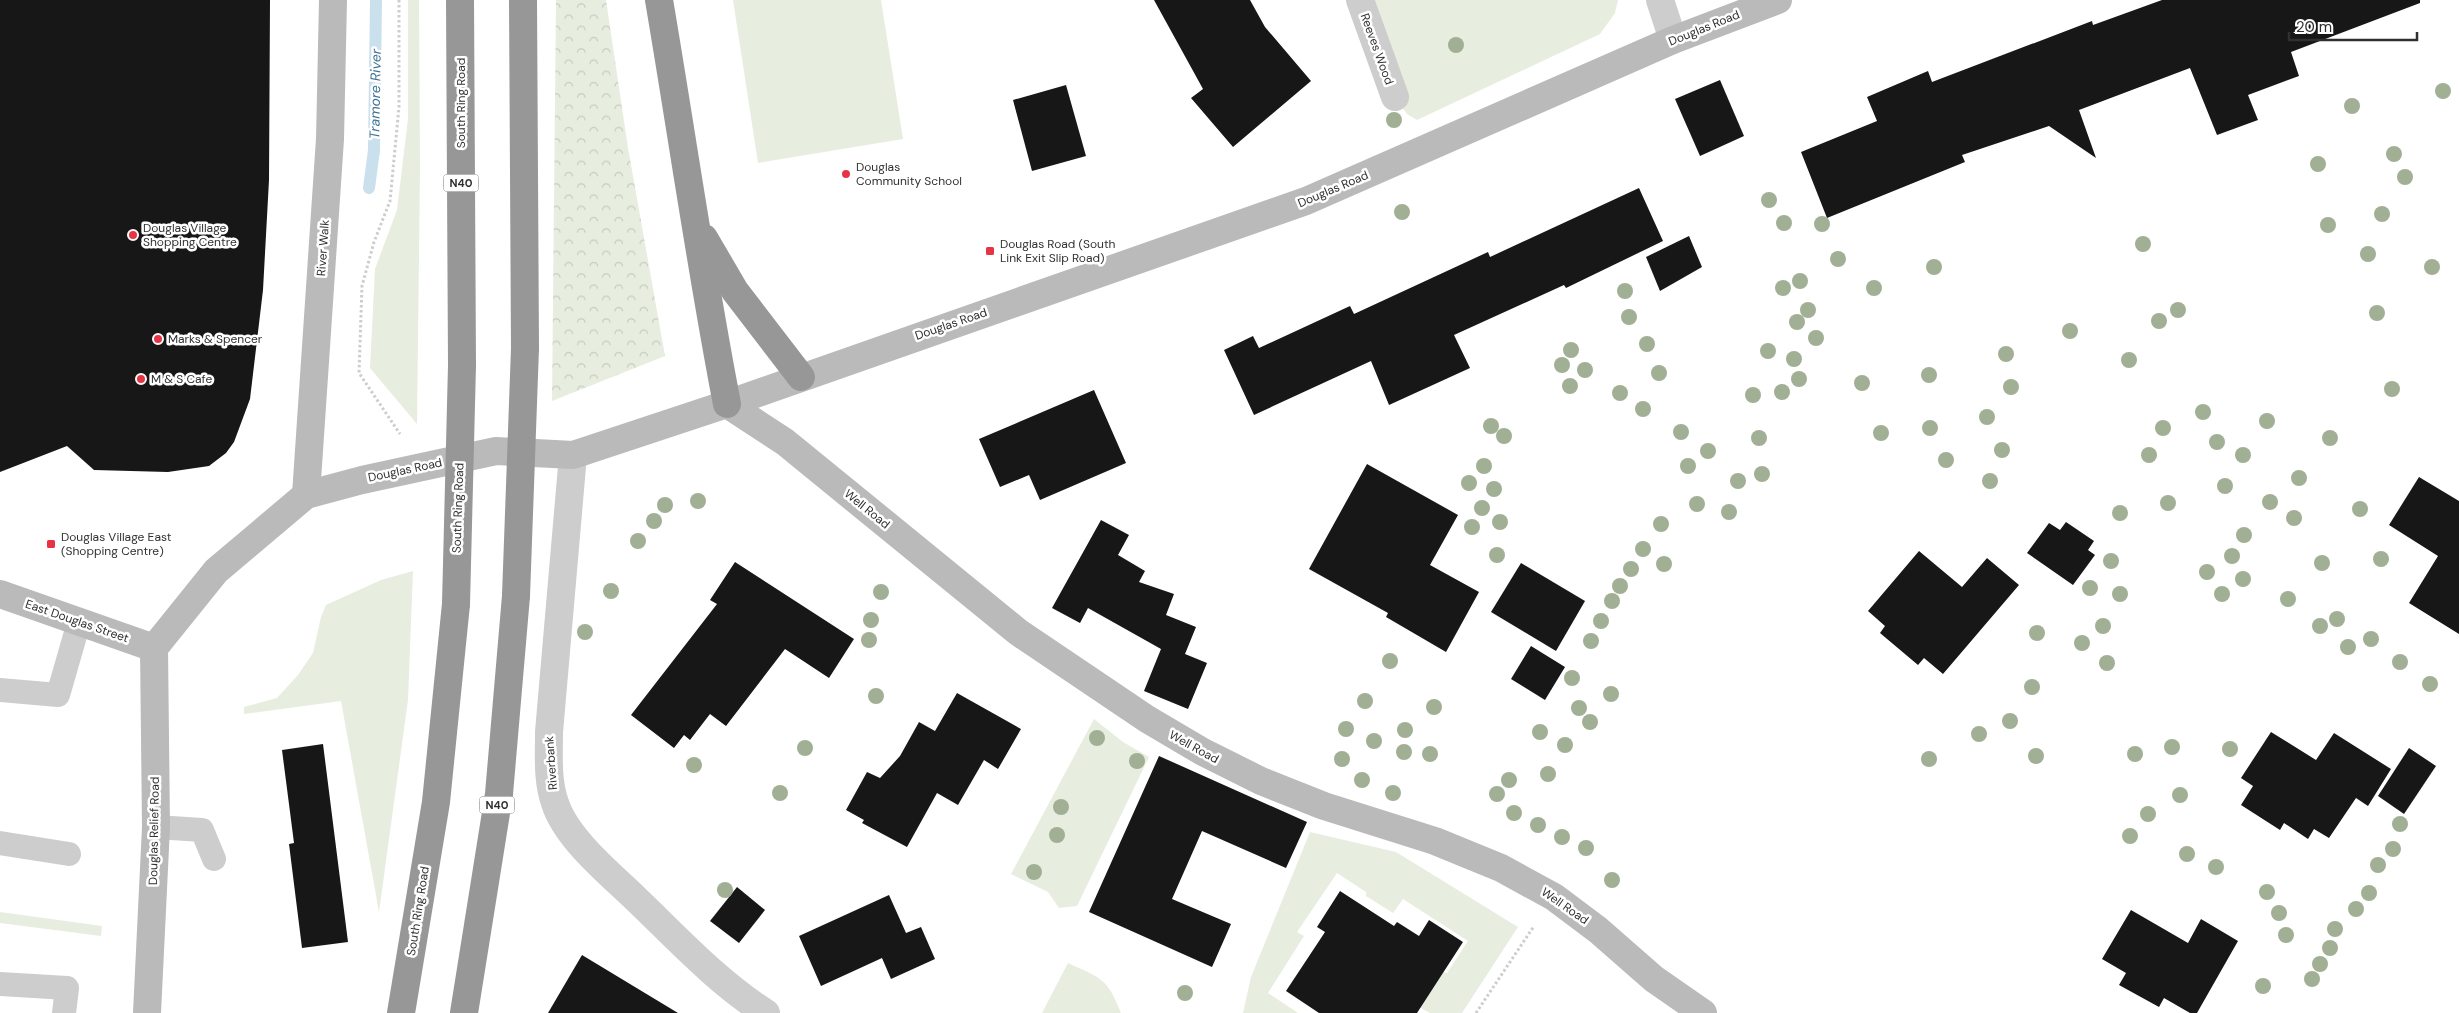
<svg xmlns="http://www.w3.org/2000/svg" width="2459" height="1013" viewBox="0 0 2459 1013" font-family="'DM Sans',sans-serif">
<defs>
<pattern id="forest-crowns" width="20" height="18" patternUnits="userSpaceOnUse" patternTransform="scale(1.25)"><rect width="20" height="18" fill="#e7eddf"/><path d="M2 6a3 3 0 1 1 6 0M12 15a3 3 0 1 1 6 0" fill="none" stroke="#c6ccc0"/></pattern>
</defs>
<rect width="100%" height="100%" fill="#fff"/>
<g fill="#e7eddf">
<polygon points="408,0 419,0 420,168 417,424 370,368 375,269 397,210 408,119"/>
<polygon points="733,0 881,0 903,139 758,163"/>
<polygon points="1374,0 1618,0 1615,13 1600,34 1417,120 1407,114 1401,106"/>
<polygon points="413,571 408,700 379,912 341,701 244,714 244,707 277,698 298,675 313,653 321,617 326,605 381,580"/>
<polygon points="1094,719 1123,742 1149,757 1077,906 1059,908 1048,892 1011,874"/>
<polygon points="1310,832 1396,852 1518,927 1462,1013 1430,1013 1417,1006 1441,971 1447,973 1468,941 1403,899 1393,913 1366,896 1366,892 1337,873 1297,932 1304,936 1268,993 1298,1013 1243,1013 1251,977"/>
<polygon points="0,912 102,926 101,936 0,923"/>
<path d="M1068,963C1100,978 1107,977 1121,1013H1042Z"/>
</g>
<polygon fill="url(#forest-crowns)" points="556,0 606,0 628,148 665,356 552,401"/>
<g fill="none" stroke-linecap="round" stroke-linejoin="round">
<polyline stroke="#cbe0ed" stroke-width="12" points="369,188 374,150 376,0"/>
</g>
<g fill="#171717">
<polygon points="0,0 270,0 269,180 263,290 250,399 234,442 226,453 209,466 168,472 94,470 67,446 0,472"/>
<polygon points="1154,0 1250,0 1265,27 1311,81 1233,147 1191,98 1203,89"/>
<polygon points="2162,0 2420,0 2420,3 2291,52 2299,76 2248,95 2258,120 2217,135 2190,68 2079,110 2096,158 2049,126 1962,155 1965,162 1827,218 1801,152 1877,121 1867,97 1928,71 1932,82 2092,21 2093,25"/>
<polygon points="1720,80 1744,136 1700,156 1675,99"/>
<polygon points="1066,85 1086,156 1032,171 1013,100"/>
<polygon points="1639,188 1663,241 1566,288 1564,285 1454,335 1470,368 1389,405 1371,361 1254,415 1224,350 1253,336 1259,348 1350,306 1354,314 1488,252 1490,257"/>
<polygon points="1689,236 1702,267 1660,291 1646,257"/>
<polygon points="1094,390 1126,463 1040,500 1029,475 1000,487 979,439"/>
<polygon points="1367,464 1458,515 1430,565 1479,592 1446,652 1386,617 1388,613 1309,569"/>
<polygon points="2419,477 2459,501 2459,634 2409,603 2438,556 2389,525"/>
<polygon points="1101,520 1129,535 1118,555 1145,571 1139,582 1174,594 1166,615 1196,627 1185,654 1207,663 1188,709 1144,691 1161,649 1088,608 1080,623 1052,608"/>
<polygon points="2066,522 2094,541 2088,550 2095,555 2073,585 2027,553 2049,523 2060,530"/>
<polygon points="1919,551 1962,587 1987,558 2019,585 1943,674 1924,658 1918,665 1880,633 1885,626 1868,611"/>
<polygon points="735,562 854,639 829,678 785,649 726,726 710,714 690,740 684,735 674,748 631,715 717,604 710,600"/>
<polygon points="1521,563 1585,601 1556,651 1491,612"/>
<polygon points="1531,646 1565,667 1545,700 1511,679"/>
<polygon points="957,693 1021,729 998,769 984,760 958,805 937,793 907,847 862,823 864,820 846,810 867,772 880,778 900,756 919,722 935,731"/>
<polygon points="2271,732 2316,760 2334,733 2391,769 2368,806 2356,798 2329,838 2314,829 2308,839 2284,823 2280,830 2241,805 2253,786 2241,778"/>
<polygon points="323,744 348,942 302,948 289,844 294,843 282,750"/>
<polygon points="2409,748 2436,766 2404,814 2378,796"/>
<polygon points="1159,756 1307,822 1286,868 1202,831 1172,899 1231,924 1212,967 1089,912"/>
<polygon points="737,887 765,910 739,943 710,921"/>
<polygon points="1340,891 1394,926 1397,922 1419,936 1429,920 1463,942 1417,1013 1319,1013 1286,991 1325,932 1317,927"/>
<polygon points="889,895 906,933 921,927 935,959 891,979 882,958 821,986 799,936"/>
<polygon points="2131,910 2188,943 2201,919 2238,941 2197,1013 2190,1013 2164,998 2159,1007 2119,985 2126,973 2102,959"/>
<polygon points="582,955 678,1013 548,1013"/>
</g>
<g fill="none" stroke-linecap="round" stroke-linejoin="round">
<g stroke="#cdcdcd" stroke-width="3" stroke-dasharray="2.5 2.5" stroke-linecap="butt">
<polyline points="399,0 399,107 390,201 374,242 362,286 359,373 400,434"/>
<polyline points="1476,1013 1534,926"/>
</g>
<g stroke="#cdcdcd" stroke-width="24">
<polyline points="0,690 58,695 79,622"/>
<polyline points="156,827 202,830 214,859"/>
<polyline points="0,843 69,854"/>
<polyline points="0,984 67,988 64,1013"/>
</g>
<g stroke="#cdcdcd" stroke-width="28">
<polyline points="1360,0 1395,97"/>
<polyline points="1660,0 1673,40"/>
<path d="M573,455L549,732C549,755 547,781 555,803C566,838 609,873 635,898C677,938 717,982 766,1013"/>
</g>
<g stroke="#bababa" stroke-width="28">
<polyline points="727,404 785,442 1018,632 1147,719 1203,752 1261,781 1324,806 1435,841 1501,868 1554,897 1598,930 1654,979 1703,1013"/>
<polyline points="306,495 330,139 333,0"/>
<polyline points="0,594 154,648"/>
<polyline points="154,648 216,571 306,495 362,480 496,451 573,455 727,404 1306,201 1673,40 1778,0"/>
<polyline points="147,1013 156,827 154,648"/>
</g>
<g stroke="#979797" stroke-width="28">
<polyline points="460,0 462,365"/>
<polyline points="523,0 525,348"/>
<path d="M659,0C682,135 701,270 727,404"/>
<polyline points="704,238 735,291 801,377"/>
<polyline points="401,1013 436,802 456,604"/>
<polyline points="464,1013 499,794 516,596"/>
</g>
<g stroke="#979797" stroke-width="28">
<polyline points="516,596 525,348"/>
<polyline points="456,604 462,365"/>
</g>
</g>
<g fill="#a1af94">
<circle cx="1456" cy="45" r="8"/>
<circle cx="2443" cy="91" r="8"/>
<circle cx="2352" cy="106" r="8"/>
<circle cx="1394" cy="120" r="8"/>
<circle cx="2394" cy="154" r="8"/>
<circle cx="2318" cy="164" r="8"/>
<circle cx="2405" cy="177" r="8"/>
<circle cx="1769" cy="200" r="8"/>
<circle cx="1402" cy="212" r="8"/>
<circle cx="2382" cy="214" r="8"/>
<circle cx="1784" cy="223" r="8"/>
<circle cx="1822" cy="224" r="8"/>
<circle cx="2328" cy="225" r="8"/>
<circle cx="2143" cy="244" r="8"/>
<circle cx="2368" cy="254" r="8"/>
<circle cx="1838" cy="259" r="8"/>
<circle cx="1934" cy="267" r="8"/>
<circle cx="2432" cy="267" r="8"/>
<circle cx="1800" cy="281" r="8"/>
<circle cx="1783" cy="288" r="8"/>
<circle cx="1874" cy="288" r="8"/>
<circle cx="1625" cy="291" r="8"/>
<circle cx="1808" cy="310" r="8"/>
<circle cx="2178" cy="310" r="8"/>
<circle cx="2377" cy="313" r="8"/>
<circle cx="1629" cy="317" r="8"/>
<circle cx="2159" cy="321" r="8"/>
<circle cx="1797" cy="322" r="8"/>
<circle cx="2070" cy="331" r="8"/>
<circle cx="1816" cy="338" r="8"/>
<circle cx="1647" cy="344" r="8"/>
<circle cx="1571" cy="350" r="8"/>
<circle cx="1768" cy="351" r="8"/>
<circle cx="2006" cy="354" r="8"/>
<circle cx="1794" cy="359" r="8"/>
<circle cx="2129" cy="360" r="8"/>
<circle cx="1562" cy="365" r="8"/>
<circle cx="1585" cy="370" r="8"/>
<circle cx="1659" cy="373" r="8"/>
<circle cx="1929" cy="375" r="8"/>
<circle cx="1799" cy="379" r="8"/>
<circle cx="1862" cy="383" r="8"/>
<circle cx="1570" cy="386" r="8"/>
<circle cx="2011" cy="387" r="8"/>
<circle cx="2392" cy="389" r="8"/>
<circle cx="1782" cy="392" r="8"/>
<circle cx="1620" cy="393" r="8"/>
<circle cx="1753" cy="395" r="8"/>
<circle cx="1643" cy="409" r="8"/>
<circle cx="2203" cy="412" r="8"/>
<circle cx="1987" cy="417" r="8"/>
<circle cx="2267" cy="421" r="8"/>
<circle cx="1491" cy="426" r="8"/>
<circle cx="1930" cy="428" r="8"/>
<circle cx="2163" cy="428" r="8"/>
<circle cx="1681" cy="432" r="8"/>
<circle cx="1881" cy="433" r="8"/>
<circle cx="1504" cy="436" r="8"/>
<circle cx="1759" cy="438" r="8"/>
<circle cx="2330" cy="438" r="8"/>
<circle cx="2217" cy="442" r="8"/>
<circle cx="2002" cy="450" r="8"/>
<circle cx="1708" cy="451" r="8"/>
<circle cx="2149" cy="455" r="8"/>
<circle cx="2243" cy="455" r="8"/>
<circle cx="1946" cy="460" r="8"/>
<circle cx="1484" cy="466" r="8"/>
<circle cx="1688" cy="466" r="8"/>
<circle cx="1762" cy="474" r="8"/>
<circle cx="2299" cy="478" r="8"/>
<circle cx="1738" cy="481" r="8"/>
<circle cx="1990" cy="481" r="8"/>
<circle cx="1469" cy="483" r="8"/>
<circle cx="2225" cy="486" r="8"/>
<circle cx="1494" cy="489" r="8"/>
<circle cx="698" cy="501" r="8"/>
<circle cx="2270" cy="502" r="8"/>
<circle cx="2168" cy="503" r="8"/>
<circle cx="1697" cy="504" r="8"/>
<circle cx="665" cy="505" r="8"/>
<circle cx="1482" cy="508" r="8"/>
<circle cx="2360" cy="509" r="8"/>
<circle cx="1729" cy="512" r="8"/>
<circle cx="2120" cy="513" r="8"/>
<circle cx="2294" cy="518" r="8"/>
<circle cx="654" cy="521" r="8"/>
<circle cx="1500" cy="522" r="8"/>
<circle cx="1661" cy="524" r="8"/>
<circle cx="1472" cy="527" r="8"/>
<circle cx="2244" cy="535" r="8"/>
<circle cx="638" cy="541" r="8"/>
<circle cx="1643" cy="549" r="8"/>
<circle cx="1497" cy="555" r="8"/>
<circle cx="2232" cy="556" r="8"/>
<circle cx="2381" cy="559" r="8"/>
<circle cx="2111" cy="561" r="8"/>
<circle cx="2322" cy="563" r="8"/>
<circle cx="1664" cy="564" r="8"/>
<circle cx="1631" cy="569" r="8"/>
<circle cx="2207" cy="572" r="8"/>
<circle cx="2243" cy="579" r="8"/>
<circle cx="1620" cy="586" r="8"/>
<circle cx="2090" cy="588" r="8"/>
<circle cx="611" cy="591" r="8"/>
<circle cx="881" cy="592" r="8"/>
<circle cx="2120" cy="594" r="8"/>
<circle cx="2222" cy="594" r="8"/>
<circle cx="2288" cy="599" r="8"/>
<circle cx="1612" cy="601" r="8"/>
<circle cx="2337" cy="619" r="8"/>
<circle cx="871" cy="620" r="8"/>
<circle cx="1601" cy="621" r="8"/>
<circle cx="2103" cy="626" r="8"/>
<circle cx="2320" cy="626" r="8"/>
<circle cx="585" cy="632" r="8"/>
<circle cx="2037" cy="633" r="8"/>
<circle cx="2371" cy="639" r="8"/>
<circle cx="869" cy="640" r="8"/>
<circle cx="1591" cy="641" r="8"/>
<circle cx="2082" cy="643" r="8"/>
<circle cx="2348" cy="647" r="8"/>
<circle cx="1390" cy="661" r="8"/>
<circle cx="2400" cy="662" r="8"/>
<circle cx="2107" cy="663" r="8"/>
<circle cx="1572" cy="678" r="8"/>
<circle cx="2430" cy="684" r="8"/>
<circle cx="2032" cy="687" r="8"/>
<circle cx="1611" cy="694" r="8"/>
<circle cx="876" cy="696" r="8"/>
<circle cx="1365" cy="701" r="8"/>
<circle cx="1434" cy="707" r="8"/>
<circle cx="1579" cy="708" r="8"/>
<circle cx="2010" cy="721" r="8"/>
<circle cx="1590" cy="722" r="8"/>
<circle cx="1346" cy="729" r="8"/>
<circle cx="1405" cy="730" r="8"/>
<circle cx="1540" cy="732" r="8"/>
<circle cx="1979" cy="734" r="8"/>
<circle cx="1097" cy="738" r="8"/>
<circle cx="1374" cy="741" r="8"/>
<circle cx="1565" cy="745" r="8"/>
<circle cx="2172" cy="747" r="8"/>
<circle cx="805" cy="748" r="8"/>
<circle cx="2230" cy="749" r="8"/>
<circle cx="1404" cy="752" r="8"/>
<circle cx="1430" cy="754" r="8"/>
<circle cx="2135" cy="754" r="8"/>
<circle cx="2036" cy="756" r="8"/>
<circle cx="1342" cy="759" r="8"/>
<circle cx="1929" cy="759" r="8"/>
<circle cx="1137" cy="761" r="8"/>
<circle cx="694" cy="765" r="8"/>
<circle cx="1548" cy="774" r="8"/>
<circle cx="1362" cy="780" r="8"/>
<circle cx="1509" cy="780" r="8"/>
<circle cx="780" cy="793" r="8"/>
<circle cx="1393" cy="793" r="8"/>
<circle cx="1497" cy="794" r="8"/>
<circle cx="2180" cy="795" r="8"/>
<circle cx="1061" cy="807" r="8"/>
<circle cx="1514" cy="813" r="8"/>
<circle cx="2148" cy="814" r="8"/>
<circle cx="2400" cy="824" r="8"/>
<circle cx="1538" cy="825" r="8"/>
<circle cx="1057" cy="835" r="8"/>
<circle cx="2130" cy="836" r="8"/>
<circle cx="1562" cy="837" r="8"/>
<circle cx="1586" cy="848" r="8"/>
<circle cx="2393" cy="849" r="8"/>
<circle cx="2187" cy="854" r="8"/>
<circle cx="2378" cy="865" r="8"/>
<circle cx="2216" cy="867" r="8"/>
<circle cx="1034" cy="872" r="8"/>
<circle cx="1612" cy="880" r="8"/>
<circle cx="725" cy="890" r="8"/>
<circle cx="2267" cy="892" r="8"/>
<circle cx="2369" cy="893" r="8"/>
<circle cx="2356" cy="909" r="8"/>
<circle cx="2279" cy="913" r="8"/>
<circle cx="2335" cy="929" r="8"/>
<circle cx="2286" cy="935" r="8"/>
<circle cx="2330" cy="948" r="8"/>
<circle cx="2320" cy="964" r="8"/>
<circle cx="2312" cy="979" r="8"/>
<circle cx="2263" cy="986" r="8"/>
<circle cx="1185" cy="993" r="8"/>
</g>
<g fill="#e53544" stroke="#fff" stroke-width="2">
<circle cx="846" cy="174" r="5"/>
<circle cx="133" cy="235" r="5"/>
<rect x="985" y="246" width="10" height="10" rx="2.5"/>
<circle cx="158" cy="339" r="5"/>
<circle cx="141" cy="379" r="5"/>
<rect x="46" y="539" width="10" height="10" rx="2.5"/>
</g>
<g text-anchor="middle" stroke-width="5" stroke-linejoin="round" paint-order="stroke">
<g fill="#fff" stroke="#6e6e6e" stroke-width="1">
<rect x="443.5" y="174.5" width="35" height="17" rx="4"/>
<rect x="479.5" y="796.5" width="35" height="17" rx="4"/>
</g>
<g font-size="11" font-weight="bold" fill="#303030">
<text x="461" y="187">N40</text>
<text x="497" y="809">N40</text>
</g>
<g font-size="12" fill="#303030" stroke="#fff">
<text transform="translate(1704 28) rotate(-22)" y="4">Douglas Road</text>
<text transform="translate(1377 49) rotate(70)" y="4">Reeves Wood</text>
<text transform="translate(461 103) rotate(-90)" y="4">South Ring Road</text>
<text transform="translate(1333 189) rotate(-23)" y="4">Douglas Road</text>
<text transform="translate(323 248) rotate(-86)" y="4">River Walk</text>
<text transform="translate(951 324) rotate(-19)" y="4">Douglas Road</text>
<text transform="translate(405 470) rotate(-12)" y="4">Douglas Road</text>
<text transform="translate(458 508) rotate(-88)" y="4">South Ring Road</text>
<text transform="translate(867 509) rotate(39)" y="4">Well Road</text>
<text transform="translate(77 621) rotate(19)" y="4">East Douglas Street</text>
<text transform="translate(1194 747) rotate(29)" y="4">Well Road</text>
<text transform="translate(551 763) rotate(-94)" y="4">Riverbank</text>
<text transform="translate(154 831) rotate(-89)" y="4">Douglas Relief Road</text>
<text transform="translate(1565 906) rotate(35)" y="4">Well Road</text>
<text transform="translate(418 911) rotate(-81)" y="4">South Ring Road</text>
</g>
<g font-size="12" fill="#303030" stroke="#fff" text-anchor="start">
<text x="856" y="171">Douglas<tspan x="856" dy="14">Community School</tspan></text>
<text x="143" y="232">Douglas Village<tspan x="143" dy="14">Shopping Centre</tspan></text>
<text x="1000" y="248">Douglas Road (South<tspan x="1000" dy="14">Link Exit Slip Road)</tspan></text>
<text x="168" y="343">Marks &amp; Spencer</text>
<text x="151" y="383">M &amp; S Cafe</text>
<text x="61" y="541">Douglas Village East<tspan x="61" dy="14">(Shopping Centre)</tspan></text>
</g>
<g font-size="14" font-style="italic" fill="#3e7393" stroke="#fff">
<text transform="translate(375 94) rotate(-89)" y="5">Tramore River</text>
</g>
</g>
<path d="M2289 32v8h128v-8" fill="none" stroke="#303030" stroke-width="2.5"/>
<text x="2296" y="32" font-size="15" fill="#303030" stroke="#ffffff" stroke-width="4" paint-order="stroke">20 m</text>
</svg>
